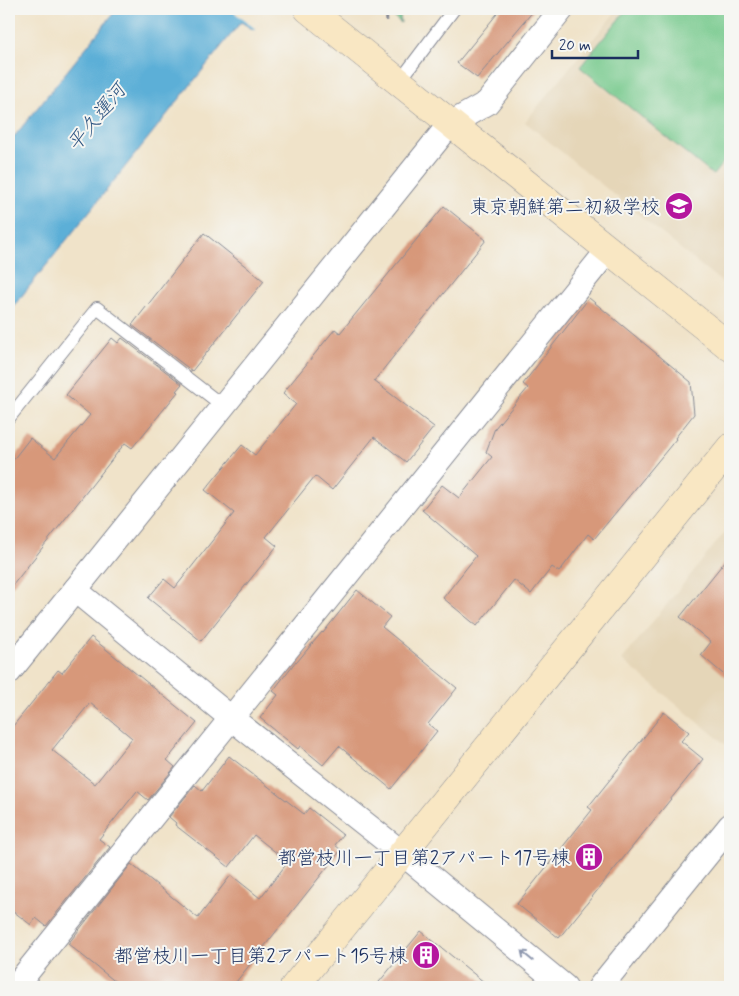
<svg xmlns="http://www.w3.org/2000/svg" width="739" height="996" viewBox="0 0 739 996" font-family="Mynerve,'Klee One',sans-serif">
<rect width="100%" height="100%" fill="#f6f6f2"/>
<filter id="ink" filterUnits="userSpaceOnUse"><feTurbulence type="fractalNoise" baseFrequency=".02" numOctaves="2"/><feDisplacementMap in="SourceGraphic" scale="10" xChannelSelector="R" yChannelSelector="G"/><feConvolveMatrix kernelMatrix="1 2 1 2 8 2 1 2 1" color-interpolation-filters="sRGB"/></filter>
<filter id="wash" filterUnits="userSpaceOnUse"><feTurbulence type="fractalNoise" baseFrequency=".0096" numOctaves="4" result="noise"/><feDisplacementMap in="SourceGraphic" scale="20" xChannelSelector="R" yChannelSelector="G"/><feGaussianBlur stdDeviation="1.12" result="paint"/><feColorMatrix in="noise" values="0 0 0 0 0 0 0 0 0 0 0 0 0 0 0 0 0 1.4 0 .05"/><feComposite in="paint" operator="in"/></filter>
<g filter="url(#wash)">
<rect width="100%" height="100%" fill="#f0e3c9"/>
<g fill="#e5d6b8">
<polygon points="618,9 730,9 730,289 525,122"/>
<polygon points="730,526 730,748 622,660"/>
</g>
<g fill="#76c98c" stroke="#487c75">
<polygon points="385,9 399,9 401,23"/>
<polygon points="627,9 730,9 730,154 713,175 580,67"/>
</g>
<polygon fill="#5bafd7" stroke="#3b6f9a" points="117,9 271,9 254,30 241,22 9,312 9,143"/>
<polygon fill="#f0e3c9" points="230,9 273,9 257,30"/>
<g id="blocks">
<g fill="#d7987a" fill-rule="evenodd">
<polygon points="501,9 535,9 477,78 457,63"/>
<polygon points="444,206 486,240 374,381 434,427 406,462 374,437 332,490 315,476 266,537 277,546 201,641 148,598 164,579 175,588 234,513 205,490 242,445 255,455 296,404 283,393 335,329 340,333"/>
<polygon points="204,233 264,281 192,371 132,325"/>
<polygon points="589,298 691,382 694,414 675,438 676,439 594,539 588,534 559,572 552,567 531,594 514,580 477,626 443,598 476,556 422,510 442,485 459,498 492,457 486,452 495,428 528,388 523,384"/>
<polygon points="112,338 118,343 122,338 182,384 176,391 178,392 132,448 125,443 9,590 9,465 30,438 55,458 90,415 66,395"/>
<polygon points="730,555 730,680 701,655 711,642 680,617"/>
<polygon points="357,590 390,617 382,627 457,688 428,724 437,731 391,789 339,746 323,765 300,746 298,749 260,718 278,695 273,691 296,661 297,662 322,632 323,633"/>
<path d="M91,637L197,723L167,760L175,767L148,800L137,791L99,839L110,847L46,926L36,918L31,925L9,908V731L58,670L62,673ZM90,703L132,738L95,784L52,750Z"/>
<polygon points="664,712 689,732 681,741 703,759 559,938 517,904 592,810 588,807"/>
<polygon points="229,756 304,814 309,808 343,835 335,845 341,850 232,987 122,987 68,944 131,864 198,918 231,875 260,898 288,862 254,835 229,867 175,825 176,823 169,817 195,785 202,791"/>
<polygon points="421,931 490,987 375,987"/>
</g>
</g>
</g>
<g filter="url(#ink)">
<use href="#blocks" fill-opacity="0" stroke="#868994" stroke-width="1"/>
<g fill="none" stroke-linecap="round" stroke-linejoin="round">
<defs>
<g id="lane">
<polyline points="399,82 454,9"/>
<polyline points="9,418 97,308 223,406"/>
</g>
<g id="street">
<polyline points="75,590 231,718 402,853 565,987"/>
<polyline points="9,672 450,124 487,103 562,9"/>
<polyline points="15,987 609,249"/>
<polyline points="600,987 730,826"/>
</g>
<g id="secondary">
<polyline points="308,9 730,347"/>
<polyline points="294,987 730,448"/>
</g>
</defs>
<use href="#lane" stroke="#868994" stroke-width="14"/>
<use href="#street" stroke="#868994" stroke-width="26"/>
<use href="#secondary" stroke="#868994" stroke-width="29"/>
<polyline stroke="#868994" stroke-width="3" stroke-dasharray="4 4" stroke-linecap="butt" points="386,9 387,22"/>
<use href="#lane" stroke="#fff" stroke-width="12"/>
<use href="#street" stroke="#fff" stroke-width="24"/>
<use href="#secondary" stroke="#f9e7c3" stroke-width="28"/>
</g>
<defs><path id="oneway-shaft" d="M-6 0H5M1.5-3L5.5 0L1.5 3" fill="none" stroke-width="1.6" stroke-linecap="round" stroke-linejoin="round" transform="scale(1.25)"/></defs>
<use stroke="#8d97ae" href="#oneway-shaft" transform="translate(527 956) rotate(-140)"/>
</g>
<defs>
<symbol id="school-disc" viewBox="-11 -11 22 22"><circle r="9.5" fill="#b5179e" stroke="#f6f6f2"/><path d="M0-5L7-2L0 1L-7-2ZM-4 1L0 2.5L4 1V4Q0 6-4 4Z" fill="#fff"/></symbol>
<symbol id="building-disc" viewBox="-11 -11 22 22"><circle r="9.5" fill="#b5179e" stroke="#f6f6f2"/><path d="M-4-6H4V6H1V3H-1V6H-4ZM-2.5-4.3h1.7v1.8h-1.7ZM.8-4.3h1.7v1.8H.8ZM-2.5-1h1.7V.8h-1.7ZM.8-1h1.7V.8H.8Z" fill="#fff"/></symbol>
</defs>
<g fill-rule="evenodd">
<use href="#school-disc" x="663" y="190" width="32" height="32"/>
<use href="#building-disc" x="573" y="841" width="32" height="32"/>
<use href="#building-disc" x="410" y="939" width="32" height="32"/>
</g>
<g text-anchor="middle" stroke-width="4" stroke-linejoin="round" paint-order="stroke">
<g font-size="19" fill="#1b2f5e" stroke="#f6f6f2" text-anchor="end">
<text x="660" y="213">東京朝鮮第二初級学校</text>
<text x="570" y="864">都営枝川一丁目第2アパート17号棟</text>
<text x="407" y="962">都営枝川一丁目第2アパート15号棟</text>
</g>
<g font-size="20" font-style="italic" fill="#2e5582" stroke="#f6f6f2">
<text transform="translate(96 117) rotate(-51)" y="7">平久運河</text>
</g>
</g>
<rect width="739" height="996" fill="none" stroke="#f6f6f2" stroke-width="30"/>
<path d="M552 50v8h86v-8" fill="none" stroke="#1b2f5e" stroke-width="2.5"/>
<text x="559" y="50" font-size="15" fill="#1b2f5e" stroke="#f6f6f2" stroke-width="4" paint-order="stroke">20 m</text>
</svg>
